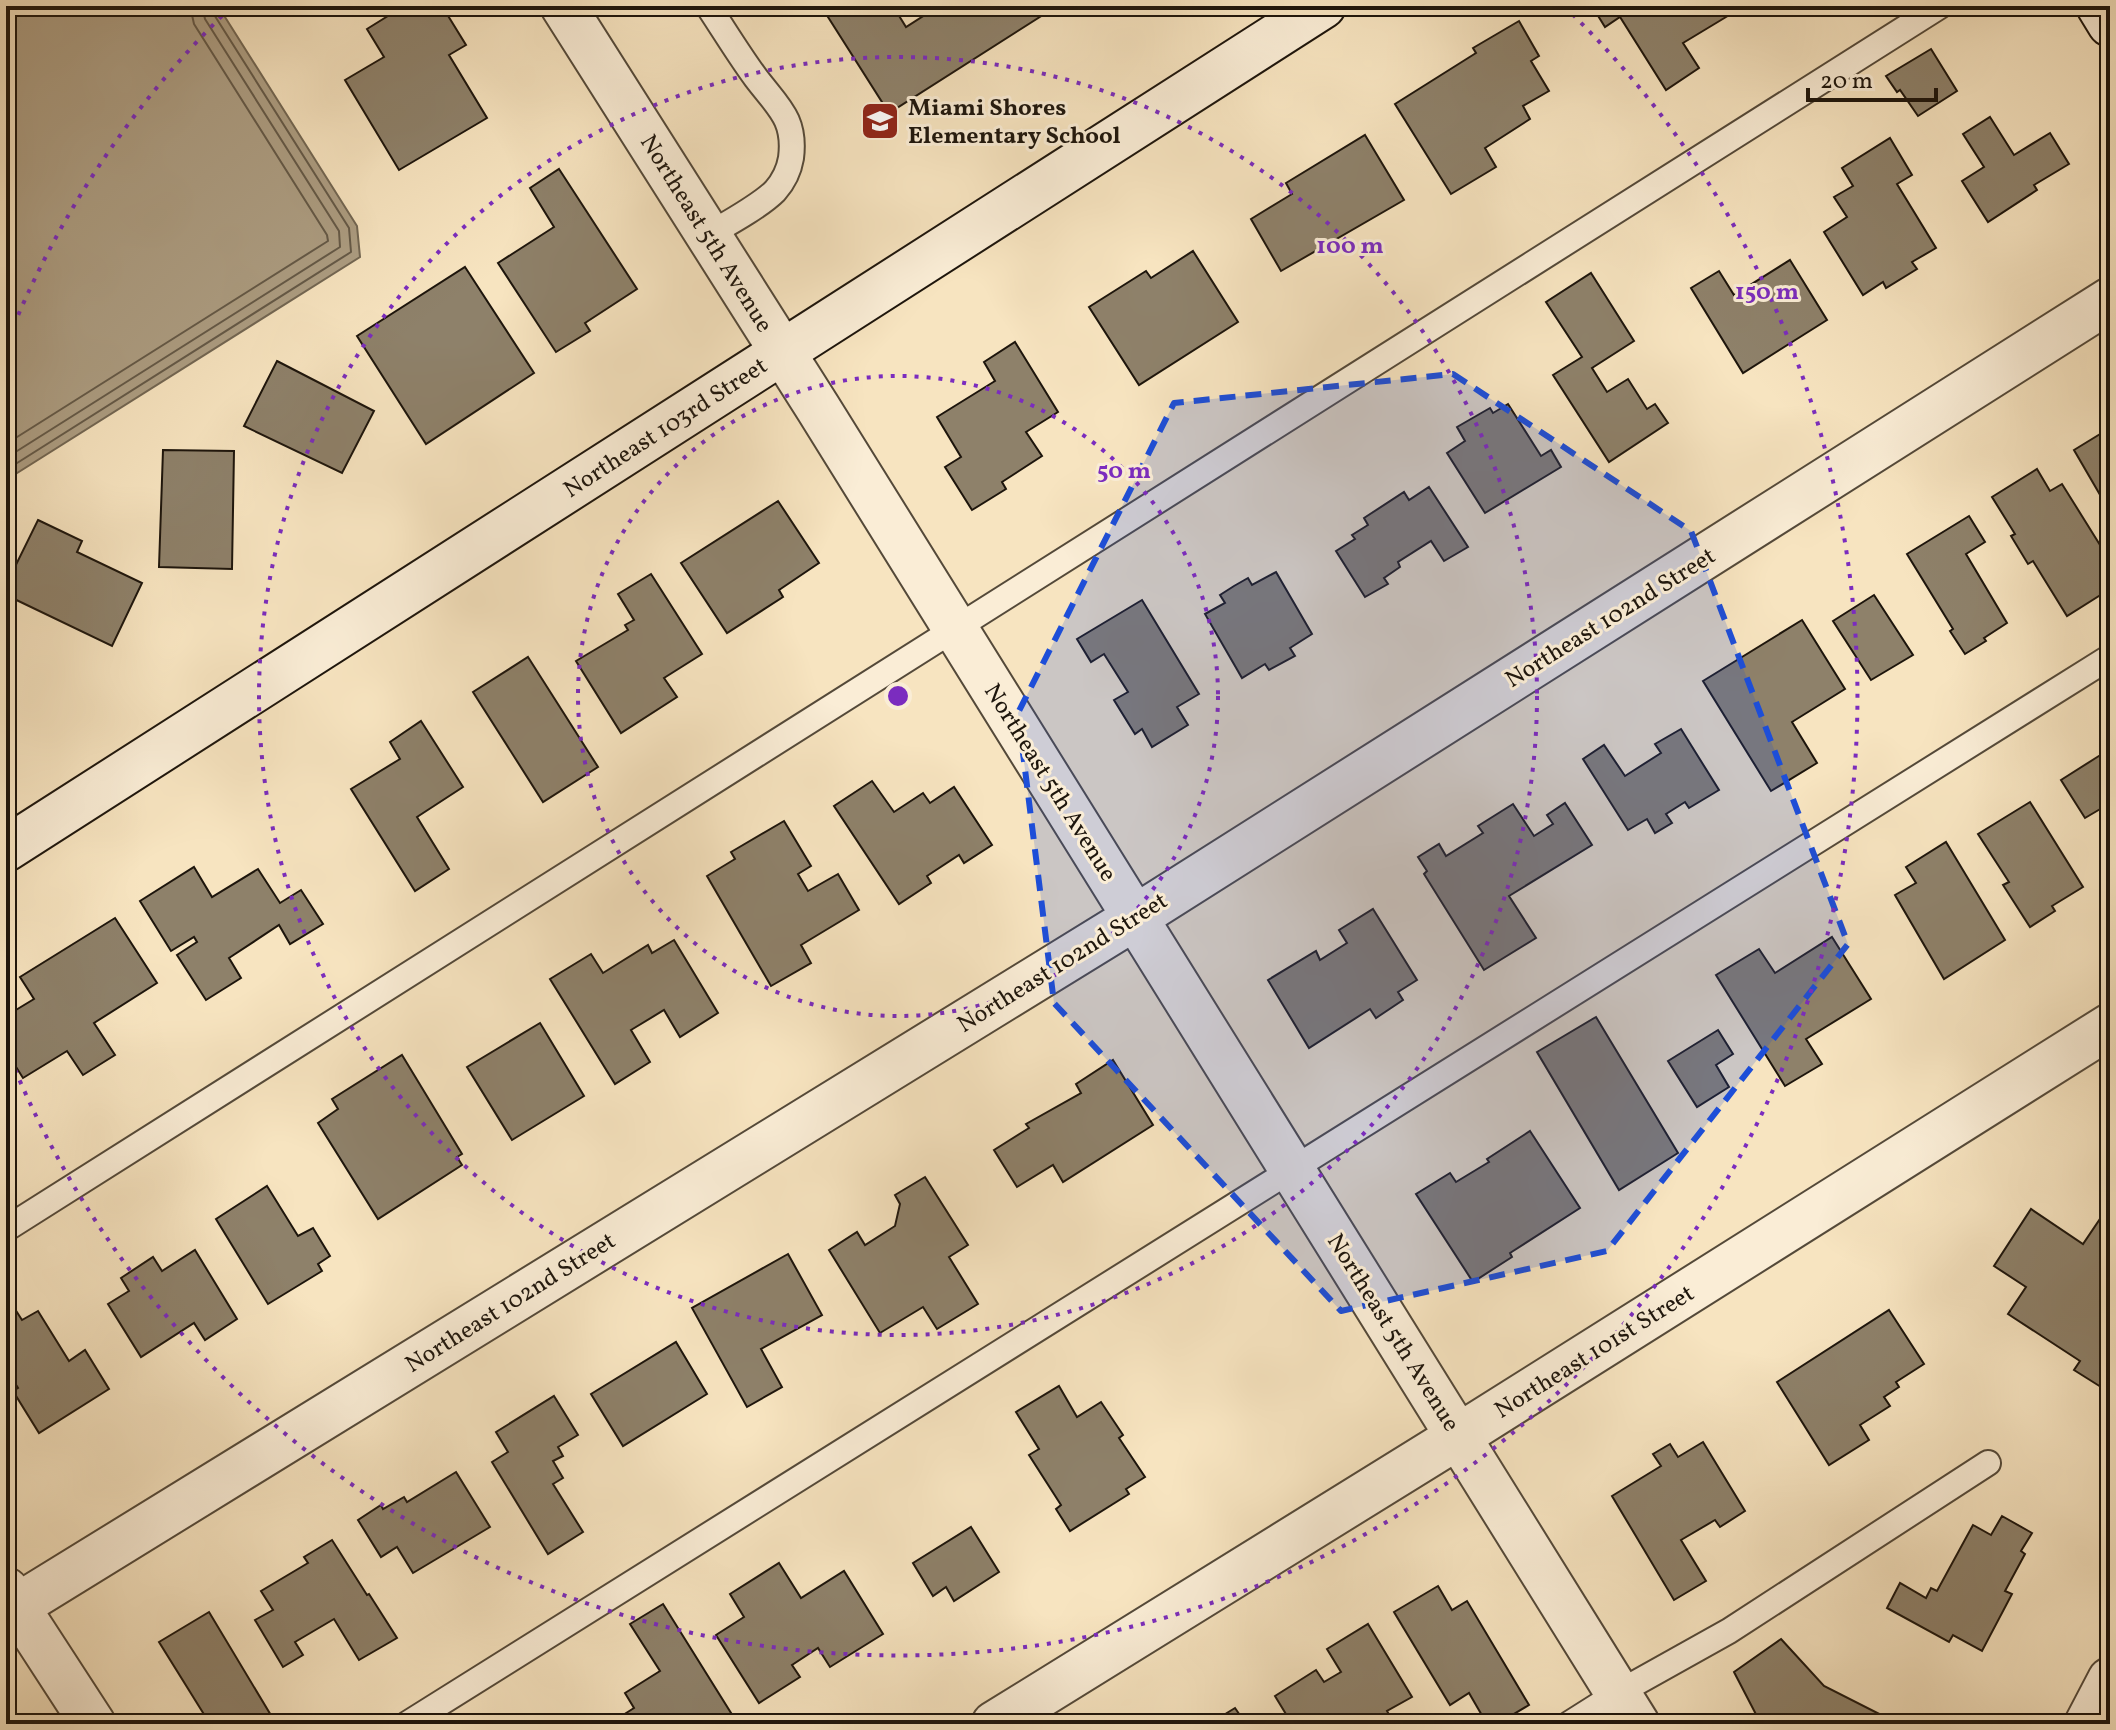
<svg xmlns="http://www.w3.org/2000/svg" width="2116" height="1730" viewBox="0 0 2116 1730" font-family="Vollkorn,serif">
<rect width="100%" height="100%" fill="#f7e4c0"/>
<filter id="stains"><feTurbulence type="fractalNoise" baseFrequency=".0025" numOctaves="4"/><feColorMatrix values="0 0 0 0 .2 0 0 0 0 .09 0 0 0 0 .02 0 0 0 .5 -.17"/></filter>
<radialGradient id="worn" r=".72"><stop offset=".6" stop-color="#630" stop-opacity="0"/><stop offset="1" stop-color="#630" stop-opacity=".3"/></radialGradient>
<polygon fill="#ad9e83" stroke="#736753" stroke-width="2" points="6,6 218,6 357,226 360,257 6,480"/>
<g fill="none" stroke-linecap="round" stroke-linejoin="round">
<g stroke="#655a48" stroke-width="2">
<polyline points="6,444 328,241 327,235 194,24 190,6"/>
<polyline points="6,458 340,247 339,231 205,19 202,6"/>
<polyline points="6,470 351,252 349,228 213,13 212,6"/>
</g>
</g>
<g fill="#8e816a" stroke="#1d150c" stroke-width="2">
<polygon points="404,6 442,6 466,45 449,55 487,118 399,170 345,80 384,57 367,29"/>
<polygon points="821,6 893,6 906,27 939,6 1057,6 889,113"/>
<polygon points="1592,6 1726,6 1731,14 1683,43 1699,68 1666,90 1620,17 1605,27"/>
<polygon points="1519,21 1539,56 1531,61 1549,91 1523,106 1530,119 1485,148 1496,167 1451,194 1395,104 1476,53 1473,48"/>
<polygon points="1931,49 1957,91 1918,116 1900,90 1897,92 1886,76"/>
<polygon points="1990,117 2014,155 2050,133 2069,164 2034,185 2037,190 1988,222 1962,181 1984,167 1963,134"/>
<polygon points="1365,135 1404,200 1281,271 1251,219 1292,194 1286,183"/>
<polygon points="1890,138 1912,175 1897,184 1936,248 1912,262 1917,269 1886,288 1883,282 1863,295 1824,232 1847,217 1834,197 1853,186 1842,168"/>
<polygon points="559,169 637,289 585,323 590,331 556,352 498,263 554,227 530,188"/>
<polygon points="1193,251 1238,322 1139,385 1089,307 1146,271 1151,278"/>
<polygon points="1790,260 1827,320 1743,373 1691,288 1719,271 1734,295"/>
<polygon points="465,267 534,373 426,444 357,336"/>
<polygon points="1591,273 1634,341 1592,368 1607,392 1628,379 1647,409 1655,404 1668,423 1609,462 1553,375 1582,357 1546,302"/>
<polygon points="1015,342 1058,412 1026,432 1042,456 1002,482 1006,489 972,510 945,467 961,457 937,417 995,381 984,362"/>
<polygon points="277,361 374,411 342,473 244,426"/>
<polygon points="1508,404 1541,456 1551,450 1561,467 1485,513 1447,453 1465,441 1457,427 1490,408 1493,413"/>
<polygon points="2110,428 2110,512 2074,450"/>
<polygon points="163,450 234,451 232,569 159,567"/>
<polygon points="2037,469 2050,491 2062,484 2110,561 2110,589 2067,616 2033,561 2028,564 2011,536 2015,534 1992,497"/>
<polygon points="1429,487 1468,547 1444,561 1431,541 1398,562 1400,567 1384,578 1388,584 1365,597 1336,551 1355,539 1352,535 1368,525 1364,518 1404,492 1409,500"/>
<polygon points="778,501 819,563 779,590 783,597 727,633 681,563"/>
<polygon points="1969,516 1985,542 1966,554 2007,623 1984,638 1986,641 1965,654 1950,631 1953,629 1907,554"/>
<polygon points="38,520 82,541 77,552 142,583 112,646 6,595 6,585"/>
<polygon points="1276,572 1312,634 1290,648 1295,656 1269,670 1265,664 1242,678 1205,614 1225,603 1220,595 1234,586 1248,578 1252,585"/>
<polygon points="651,574 702,654 664,678 677,697 621,733 576,661 628,630 625,625 634,620 618,594"/>
<polygon points="1874,595 1913,655 1871,680 1833,621"/>
<polygon points="1142,600 1199,694 1177,707 1188,725 1152,747 1142,729 1135,734 1114,700 1128,692 1104,654 1091,662 1077,639"/>
<polygon points="1802,620 1845,689 1792,722 1817,763 1771,791 1703,681"/>
<polygon points="528,657 598,767 543,802 473,692"/>
<polygon points="421,721 463,787 417,817 449,869 415,891 351,789 400,759 390,742"/>
<polygon points="1681,729 1719,790 1689,808 1685,802 1666,814 1672,823 1655,833 1647,819 1628,830 1583,759 1604,745 1625,776 1661,753 1655,744"/>
<polygon points="2102,754 2110,766 2110,819 2102,808 2085,818 2061,780"/>
<polygon points="872,781 894,812 923,793 930,803 954,787 992,845 964,863 959,855 927,876 931,883 899,904 834,806"/>
<polygon points="2030,802 2083,887 2052,906 2055,911 2030,927 2003,885 2009,882 1978,834"/>
<polygon points="1565,803 1592,845 1509,896 1536,938 1484,970 1424,874 1427,871 1418,857 1439,844 1446,856 1483,833 1478,826 1513,804 1534,836 1553,824 1547,815"/>
<polygon points="784,821 811,866 798,874 808,891 838,874 859,910 801,945 811,963 771,986 707,876 735,859 731,852"/>
<polygon points="1946,842 2005,940 1944,979 1895,895 1916,883 1906,867"/>
<polygon points="194,867 212,897 258,869 280,903 301,890 323,924 290,944 279,925 229,958 241,978 206,1000 177,955 197,942 194,937 171,951 140,901"/>
<polygon points="1373,909 1417,980 1398,992 1403,1000 1376,1018 1370,1009 1309,1048 1268,980 1316,951 1320,960 1347,943 1339,930"/>
<polygon points="115,918 157,983 94,1023 115,1055 83,1075 67,1051 23,1078 6,1051 6,1016 34,999 20,977"/>
<polygon points="1832,937 1871,999 1806,1039 1822,1064 1785,1086 1716,975 1759,949 1775,973"/>
<polygon points="674,940 718,1013 680,1037 664,1010 631,1030 650,1062 615,1084 550,979 591,954 603,973 648,945 652,953"/>
<polygon points="1596,1017 1678,1153 1619,1190 1537,1052"/>
<polygon points="540,1023 584,1096 512,1140 467,1067"/>
<polygon points="1718,1030 1733,1054 1716,1065 1729,1087 1697,1107 1668,1061"/>
<polygon points="402,1055 462,1154 457,1157 462,1165 378,1219 318,1123 338,1109 332,1099"/>
<polygon points="1113,1060 1153,1125 1063,1182 1053,1165 1017,1187 994,1150 1029,1128 1026,1124 1081,1093 1076,1084"/>
<polygon points="1530,1131 1580,1208 1510,1253 1512,1257 1473,1282 1416,1194 1450,1173 1456,1182 1489,1162 1487,1159"/>
<polygon points="925,1177 968,1245 949,1257 978,1304 937,1329 923,1307 880,1333 829,1250 857,1232 865,1245 895,1226 900,1204 895,1195"/>
<polygon points="267,1186 298,1236 313,1228 330,1256 318,1264 322,1271 268,1304 216,1219"/>
<polygon points="2110,1204 2110,1375 2101,1387 2074,1370 2080,1361 2008,1314 2026,1287 1994,1266 2031,1209 2083,1244"/>
<polygon points="195,1250 237,1319 205,1340 194,1323 141,1357 108,1304 129,1291 121,1278 153,1257 162,1271"/>
<polygon points="788,1254 822,1315 761,1349 782,1387 747,1407 692,1308"/>
<polygon points="6,1295 22,1320 38,1311 69,1361 85,1350 109,1389 39,1433 13,1391 18,1388 6,1369"/>
<polygon points="1889,1310 1924,1364 1896,1382 1899,1387 1884,1397 1890,1406 1860,1425 1869,1440 1829,1465 1777,1382"/>
<polygon points="676,1342 707,1394 623,1446 591,1394"/>
<polygon points="1059,1386 1077,1417 1101,1402 1123,1435 1119,1438 1145,1477 1126,1489 1129,1494 1070,1531 1056,1509 1061,1505 1029,1455 1039,1449 1016,1412"/>
<polygon points="554,1396 578,1435 558,1447 563,1456 553,1461 563,1478 553,1484 583,1532 548,1554 492,1462 508,1452 496,1432"/>
<polygon points="1703,1442 1745,1511 1720,1527 1715,1520 1681,1540 1706,1581 1674,1600 1612,1496 1661,1466 1653,1454 1670,1444 1678,1457"/>
<polygon points="456,1472 490,1527 413,1573 397,1547 381,1557 358,1520 381,1505 383,1509 404,1497 407,1502"/>
<polygon points="2002,1516 2032,1533 2021,1551 2025,1554 2005,1591 2012,1594 1982,1651 1953,1635 1949,1642 1887,1608 1900,1583 1926,1598 1931,1588 1937,1591 1973,1525 1991,1535"/>
<polygon points="971,1527 999,1572 954,1601 946,1587 933,1596 913,1563"/>
<polygon points="332,1540 367,1595 369,1594 397,1638 359,1660 334,1619 295,1642 303,1655 283,1667 255,1620 273,1610 261,1591 308,1563 304,1557"/>
<polygon points="779,1563 801,1598 844,1571 883,1634 830,1667 818,1648 792,1665 800,1677 759,1703 716,1635 744,1617 730,1594"/>
<polygon points="1438,1586 1452,1610 1467,1601 1529,1705 1497,1724 1487,1724 1469,1693 1450,1705 1394,1612"/>
<polygon points="663,1604 736,1721 731,1724 609,1724 634,1708 625,1693 660,1671 630,1624"/>
<polygon points="209,1612 275,1722 272,1724 210,1724 159,1642"/>
<polygon points="1368,1624 1412,1697 1387,1711 1392,1720 1386,1724 1292,1724 1275,1696 1316,1670 1324,1682 1341,1672 1327,1649"/>
<polygon points="1781,1639 1824,1686 1899,1724 1761,1724 1734,1672"/>
<polygon points="1235,1708 1246,1724 1209,1724"/>
</g>
<g fill="none" stroke-linecap="round" stroke-linejoin="round">
<defs>
<g id="lane">
<path d="M708,235C727,224 760,206 775,191C783,182 789,170 791,158C796,119 778,107 756,78C739,55 724,30 708,6"/>
<polyline points="6,1229 1940,6"/>
<polyline points="407,1724 2110,657"/>
<polyline points="1569,1724 1618,1693 1729,1631 1988,1463"/>
</g>
<g id="street">
<polyline points="563,6 818,408 1637,1724"/>
<polyline points="6,1590 93,1724"/>
<polyline points="6,1613 1136,917 2110,300"/>
<polyline points="994,1724 1459,1436 2110,1026"/>
<polyline points="2087,1724 2110,1680"/>
</g>
<g id="secondary">
<polyline points="2099,6 2110,24"/>
<polyline points="6,849 1323,6"/>
</g>
</defs>
<use href="#lane" stroke="#544939" stroke-width="28"/>
<use href="#street" stroke="#544939" stroke-width="48"/>
<use href="#secondary" stroke="#1d150c" stroke-width="48"/>
<use href="#lane" stroke="#faedd6" stroke-width="24"/>
<use href="#street" stroke="#faedd6" stroke-width="44"/>
<use href="#secondary" stroke="#faedd6" stroke-width="44"/>
</g>
<path fill="#1d4ed8" fill-opacity="0.2" stroke="#1d4ed8" stroke-width="6" stroke-dasharray="16 10" stroke-linejoin="round" d="M1453,374L1691,531L1848,944L1607,1251L1341,1311L1054,1003L1018,713L1174,403Z"/>
<g fill="none" stroke="#7b2cbf" stroke-width="4" stroke-dasharray="4 8">
<circle cx="898" cy="696" r="320"/>
<circle cx="898" cy="696" r="639"/>
<path d="M9 337A959 959 0 0 1 232 6M1564 6A959 959 0 1 1 9 1055"/>
</g>
<defs>
<symbol id="school-square" viewBox="-11 -11 22 22"><rect x="-9" y="-9" width="18" height="18" rx="4" fill="#8f2418" stroke="#faedd6"/><path d="M0-5L7-2L0 1L-7-2ZM-4 1L0 2.5L4 1V4Q0 6-4 4Z" fill="#fff"/></symbol>
</defs>
<g fill-rule="evenodd">
<use href="#school-square" x="858" y="99" width="44" height="44"/>
</g>
<g text-anchor="middle" stroke-width="6" stroke-linejoin="round" paint-order="stroke">
<g font-size="24" font-weight="bold" fill="#1d150c" stroke="#faedd6" text-anchor="start">
<text x="908" y="115">Miami Shores<tspan x="908" dy="28">Elementary School</tspan></text>
</g>
<g font-size="24" fill="#1d150c" stroke="#faedd6">
<text transform="translate(707 233) rotate(58)" y="8">Northeast 5th Avenue</text>
<text transform="translate(665 427) rotate(-33)" y="8">Northeast 103rd Street</text>
<text transform="translate(1610 617) rotate(-32)" y="8">Northeast 102nd Street</text>
<text transform="translate(1051 782) rotate(58)" y="8">Northeast 5th Avenue</text>
<text transform="translate(1062 962) rotate(-32)" y="8">Northeast 102nd Street</text>
<text transform="translate(510 1302) rotate(-32)" y="8">Northeast 102nd Street</text>
<text transform="translate(1394 1332) rotate(58)" y="8">Northeast 5th Avenue</text>
<text transform="translate(1594 1351) rotate(-32)" y="8">Northeast 101st Street</text>
</g>
</g>
<circle cx="898" cy="696" r="12" fill="#7b2cbf" stroke="#faedd6" stroke-width="4"/>
<g font-size="24" text-anchor="middle" font-weight="bold" fill="#7b2cbf" stroke="#faedd6" stroke-width="6" stroke-linejoin="round" paint-order="stroke">
<text x="1350" y="253">100 m</text>
<text x="1767" y="299">150 m</text>
<text x="1124" y="478">50 m</text>
</g>
<rect width="2116" height="1730" fill="none" stroke="#f7e4c0" stroke-width="32"/>
<rect x="8" y="8" width="2100" height="1714" fill="none" stroke="#1d150c" stroke-width="4"/>
<rect x="16" y="16" width="2084" height="1698" fill="none" stroke="#1d150c" stroke-width="2"/>
<path d="M1808 88v12h128v-12" fill="none" stroke="#1d150c" stroke-width="4"/>
<text x="1820" y="88" font-size="24" fill="#1d150c" stroke="#faedd6" stroke-width="6" paint-order="stroke">20 m</text>
<rect width="100%" height="100%" filter="url(#stains)"/>
<rect width="100%" height="100%" fill="url(#worn)"/>
</svg>
